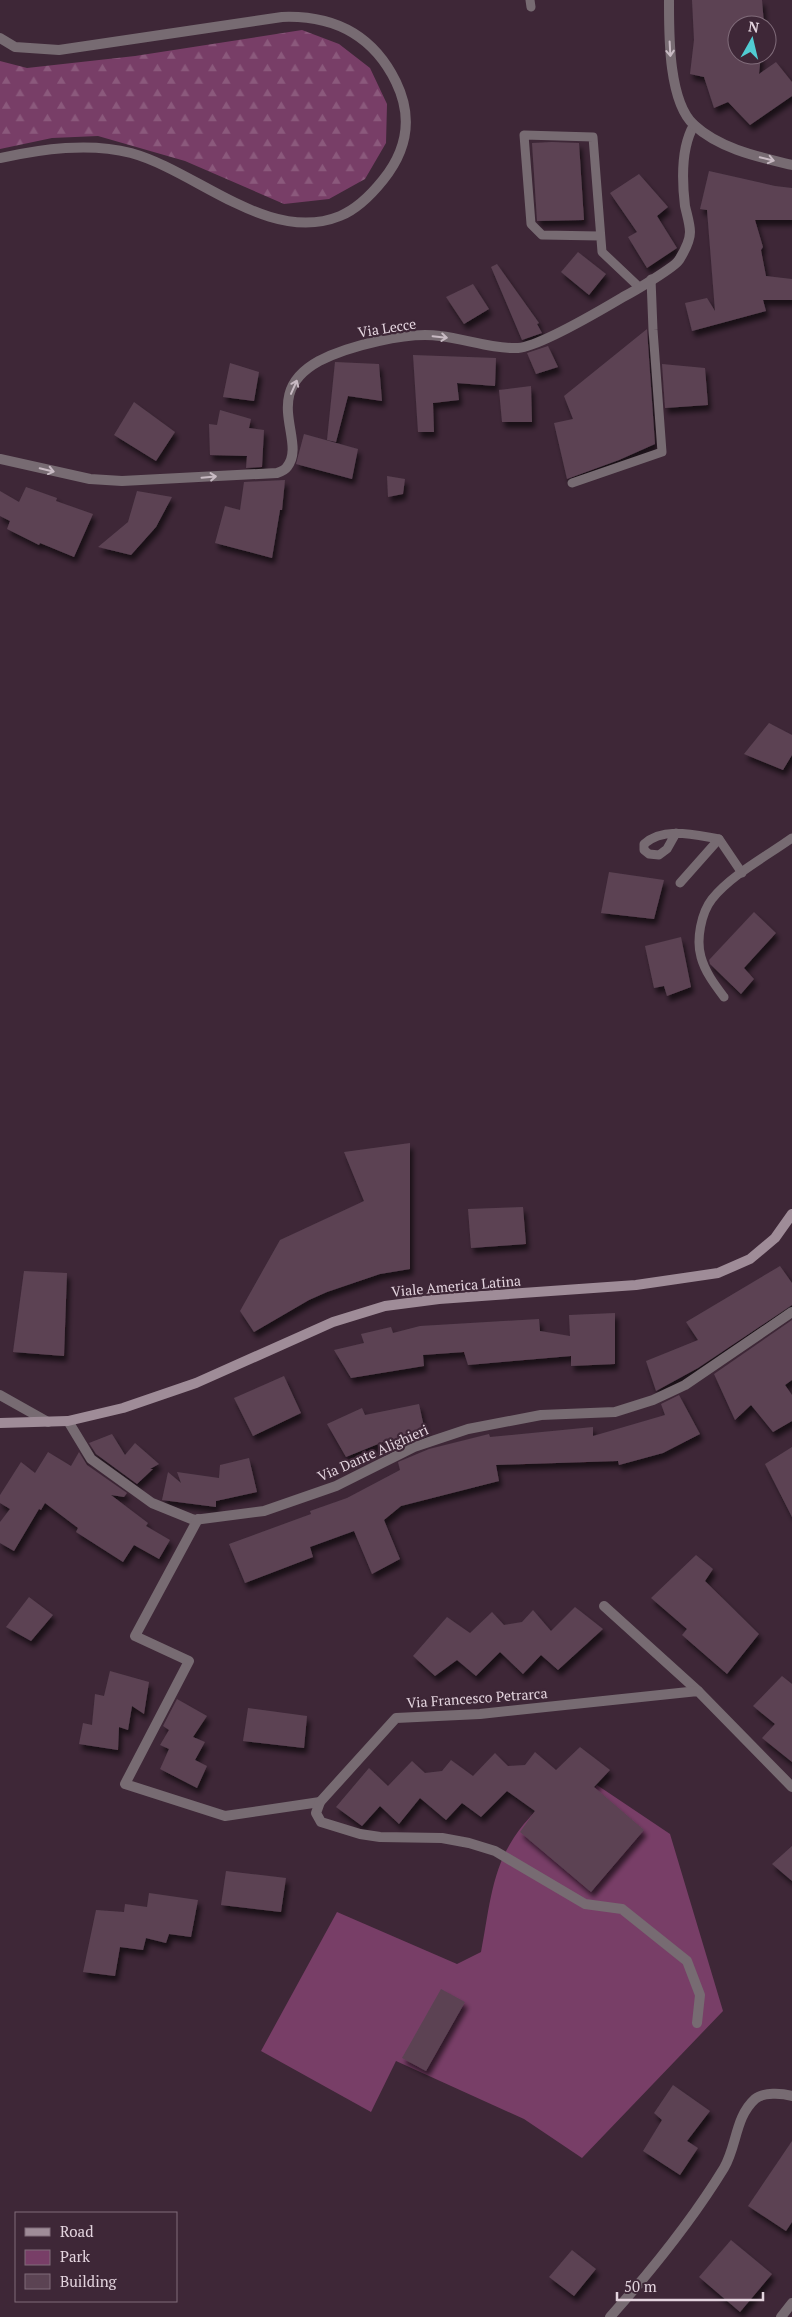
<svg xmlns="http://www.w3.org/2000/svg" width="792" height="2317" viewBox="0 0 792 2317" font-family="'PT Serif',serif">
<defs>
<pattern id="forest-firs" width="22" height="20" patternUnits="userSpaceOnUse" patternTransform="scale(1.25)"><rect width="22" height="20" fill="#783e67"/><path d="M5 1l3.5 6h-7zM16 11l3.5 6h-7z" fill="#8b597c"/></pattern>
<filter id="shadow"><feDropShadow dx="3" dy="5.5" stdDeviation="2.5" flood-color="#0009"/></filter>
</defs>
<rect width="100%" height="100%" fill="#3e2737"/>
<polygon fill="url(#forest-firs)" points="302,30 339,44 370,68 387,104 386,143 365,179 329,199 284,204 185,161 98,136 52,138 0,149 0,61 27,68 135,56"/>
<path fill="#783e67" d="M597,1785L670,1834L723,2011L582,2158L524,2119L396,2061L371,2112L261,2051L337,1912L457,1964L481,1952C488,1917 491,1875 510,1844C520,1826 536,1811 549,1796L571,1812Z"/>
<g fill="#5b4353" filter="url(#shadow)">
<polygon points="692,0 762,0 764,24 737,25 737,55 761,55 759,74 776,62 792,82 792,96 750,125 728,102 714,108 704,77 690,74 694,40"/>
<polygon points="552,142 579,143 584,220 537,221 532,143"/>
<polygon points="709,171 775,186 792,188 792,220 755,220 763,247 761,250 766,276 792,279 792,300 763,300 766,311 692,331 685,303 707,298 715,311 707,210 700,209"/>
<polygon points="639,174 668,207 657,216 677,248 647,268 628,237 637,232 610,193"/>
<polygon points="578,252 606,274 589,295 561,272"/>
<polygon points="497,264 539,323 537,324 542,333 522,340 491,267"/>
<polygon points="473,284 489,309 464,324 446,297"/>
<polygon points="647,329 655,444 619,460 567,479 554,423 573,419 564,396"/>
<polygon points="548,346 558,367 536,374 527,353"/>
<polygon points="413,355 496,358 495,386 457,383 459,400 433,403 434,432 418,432"/>
<polygon points="335,362 379,364 382,401 348,396 336,442 327,440"/>
<polygon points="230,363 259,372 254,401 223,397"/>
<polygon points="662,364 705,368 708,405 665,408"/>
<polygon points="531,386 532,422 502,422 499,390"/>
<polygon points="134,402 175,432 156,461 114,435"/>
<polygon points="220,410 251,419 249,428 264,430 262,467 246,468 247,456 210,455 209,424 217,425"/>
<polygon points="304,434 358,449 352,479 296,464"/>
<polygon points="387,476 405,479 403,494 388,497"/>
<polygon points="285,480 282,510 280,510 272,558 215,543 225,506 240,510 244,482"/>
<polygon points="26,487 57,498 56,501 93,514 74,557 40,543 39,545 7,529 10,521 0,516 0,491 19,502"/>
<polygon points="137,491 172,497 156,527 131,555 98,547 128,522"/>
<polygon points="769,723 792,735 792,755 783,770 744,754"/>
<polygon points="609,872 664,880 654,919 601,913"/>
<polygon points="754,912 776,933 744,968 754,979 741,994 710,964 709,960"/>
<polygon points="681,937 691,987 667,996 664,986 654,988 645,946"/>
<polygon points="410,1143 410,1269 380,1274 327,1292 309,1300 254,1332 240,1311 280,1240 364,1201 344,1152"/>
<polygon points="523,1207 526,1244 471,1248 468,1209"/>
<polygon points="780,1266 792,1283 792,1305 698,1368 656,1391 646,1361 698,1340 686,1322"/>
<polygon points="24,1271 67,1273 64,1356 13,1352"/>
<polygon points="615,1313 615,1364 571,1366 571,1356 468,1365 464,1352 423,1355 424,1366 351,1378 334,1350 364,1343 361,1334 391,1327 393,1333 420,1326 539,1319 540,1331 570,1336 569,1315"/>
<polygon points="792,1320 792,1380 785,1385 792,1395 792,1421 773,1432 751,1405 735,1420 714,1374"/>
<polygon points="284,1376 301,1413 253,1436 234,1398"/>
<polygon points="679,1395 700,1434 663,1453 619,1465 618,1461 496,1465 499,1481 401,1506 384,1520 400,1559 372,1574 354,1531 310,1547 313,1557 245,1583 229,1544 311,1514 310,1511 347,1498 400,1470 398,1462 429,1449 489,1434 490,1437 593,1427 593,1436 665,1415 661,1404"/>
<polygon points="419,1404 426,1436 396,1449 393,1438 346,1457 327,1424 362,1408 365,1415"/>
<polygon points="112,1434 125,1455 135,1443 159,1464 150,1469 153,1469 137,1484 96,1454 89,1443"/>
<polygon points="792,1447 792,1517 765,1464"/>
<polygon points="48,1452 71,1466 79,1452 87,1465 127,1493 124,1497 111,1495 148,1523 146,1526 170,1540 159,1559 134,1545 123,1562 76,1532 78,1528 45,1503 41,1510 39,1509 14,1551 0,1543 0,1522 10,1509 0,1503 0,1495 21,1462 35,1473"/>
<polygon points="249,1458 257,1492 216,1501 216,1507 162,1500 168,1472 181,1483 177,1472 219,1478 220,1465"/>
<polygon points="696,1555 713,1569 705,1581 759,1634 727,1674 682,1635 687,1629 651,1598"/>
<polygon points="29,1597 53,1615 31,1641 6,1627"/>
<polygon points="575,1607 603,1629 558,1670 541,1655 523,1674 500,1652 476,1676 457,1660 435,1676 413,1656 447,1617 470,1633 492,1612 504,1625 522,1622 533,1610 551,1631"/>
<polygon points="110,1671 149,1682 144,1714 132,1706 128,1730 119,1727 118,1750 79,1744 83,1723 92,1725 95,1694 104,1696"/>
<polygon points="782,1676 792,1684 792,1762 762,1738 775,1724 753,1706"/>
<polygon points="177,1699 207,1716 193,1737 205,1742 195,1760 207,1766 197,1788 160,1769 169,1749 160,1745 169,1730 163,1726"/>
<polygon points="248,1708 307,1716 304,1748 243,1741"/>
<polygon points="580,1747 610,1770 594,1787 644,1830 591,1892 520,1832 535,1811 507,1791 481,1817 462,1803 446,1820 420,1798 399,1824 380,1806 362,1826 336,1807 369,1768 388,1786 412,1761 425,1773 442,1771 451,1760 473,1776 495,1753 508,1766 525,1765 535,1752 556,1770"/>
<polygon points="792,1846 792,1881 772,1864"/>
<polygon points="226,1871 286,1878 281,1912 221,1905"/>
<polygon points="149,1893 198,1900 191,1937 169,1934 166,1943 146,1938 143,1950 120,1947 115,1976 83,1972 96,1910 124,1912 125,1904 147,1907"/>
<polygon points="441,1989 465,2002 426,2071 402,2058"/>
<polygon points="673,2085 710,2111 687,2141 698,2148 680,2175 643,2151 662,2120 654,2113"/>
<polygon points="792,2141 792,2222 786,2231 748,2206"/>
<polygon points="731,2240 772,2274 740,2312 699,2277"/>
<polygon points="572,2250 596,2269 574,2296 549,2277"/>
</g>
<g fill="none" stroke-linecap="round" stroke-linejoin="round">
<g stroke="#776b72" stroke-width="9">
<polyline points="530,0 531,7"/>
<polyline points="600,236 542,235 531,224 524,135 593,137 602,252 639,287"/>
<polyline points="572,483 662,452 653,330 651,279"/>
<path d="M676,833L667,849L659,855L649,854L644,850V844C664,826 695,835 719,839L742,873"/>
<polyline points="680,883 719,839"/>
<path d="M724,997C715,985 705,972 701,957C696,940 701,913 712,899C731,875 767,856 792,838"/>
</g>
<g stroke="#776b72" stroke-width="10">
<path d="M0,459L90,479L122,481L277,473C280,472 285,470 287,467C308,441 259,394 319,361C348,346 408,331 440,336C466,339 492,349 518,348C541,346 601,310 623,297C633,292 675,267 679,260C684,252 690,242 690,232C690,224 687,215 685,206C682,181 681,147 694,125"/>
<polyline points="0,1395 48,1422"/>
<polyline points="68,1421 91,1459 152,1503 194,1520 264,1511 336,1486 414,1447 468,1429 541,1415 615,1412 653,1400 685,1385 792,1312"/>
<polyline points="198,1519 135,1636 189,1661 125,1784 225,1816 320,1802"/>
<polyline points="604,1606 698,1691"/>
<polyline points="697,2023 700,1995 687,1961 622,1909 585,1904 495,1851 469,1843 442,1838 380,1837 360,1834 321,1822 316,1813 320,1802 396,1718 480,1714 698,1691 792,1787"/>
<path d="M610,2317C652,2270 691,2222 724,2168C737,2146 735,2117 755,2099C763,2092 782,2093 792,2096"/>
<polyline points="781,2317 792,2303"/>
</g>
<g stroke="#776b72" stroke-width="10">
<path d="M669,0C669,33 668,101 694,125C720,149 759,157 792,165"/>
<path d="M0,38L15,47L59,50L282,17C334,15 373,35 396,82C413,117 408,149 383,180C371,195 357,209 340,216C269,245 197,171 131,153C89,142 42,149 0,158"/>
</g>
<polyline stroke="#9f8c98" stroke-width="10" points="0,1423 68,1421 123,1408 196,1383 333,1322 385,1306 439,1299 636,1285 718,1273 750,1259 775,1238 792,1214"/>
</g>
<defs><path id="oneway-shaft" d="M-6 0H5M1.5-3L5.5 0L1.5 3" fill="none" stroke-width="1.6" stroke-linecap="round" stroke-linejoin="round" transform="scale(1.25)"/></defs>
<g stroke="#c8bac3">
<use href="#oneway-shaft" transform="translate(670 49) rotate(87)"/>
<use href="#oneway-shaft" transform="translate(767 159) rotate(14)"/>
<use href="#oneway-shaft" transform="translate(440 337) rotate(6)"/>
<use href="#oneway-shaft" transform="translate(294 387) rotate(-66)"/>
<use href="#oneway-shaft" transform="translate(47 470) rotate(13)"/>
<use href="#oneway-shaft" transform="translate(209 477) rotate(-5)"/>
</g>
<g text-anchor="middle" stroke-width="4.5" stroke-linejoin="round" paint-order="stroke">
<g font-size="14" fill="#e3d4de" stroke="#3e2737">
<text transform="translate(387 328) rotate(-9)" y="5">Via Lecce</text>
<text transform="translate(456 1286) rotate(-5)" y="5">Viale America Latina</text>
<text transform="translate(373 1453) rotate(-24)" y="5">Via Dante Alighieri</text>
<text transform="translate(477 1698) rotate(-4)" y="5">Via Francesco Petrarca</text>
</g>
</g>
<rect x="15" y="2212" width="162" height="90" fill="#3e2737" stroke="#806c7a"/>
<rect x="25" y="2228" width="25" height="8" fill="#9f8c98" stroke="#806c7a"/>
<text x="60" y="2237" font-size="15" fill="#e3d4de">Road</text>
<rect x="25" y="2250" width="25" height="15" fill="#783e67" stroke="#806c7a"/>
<text x="60" y="2262" font-size="15" fill="#e3d4de">Park</text>
<rect x="25" y="2274" width="25" height="15" fill="#5b4353" stroke="#806c7a"/>
<text x="60" y="2287" font-size="15" fill="#e3d4de">Building</text>
<g transform="translate(752 40) rotate(8)"><circle r="24" fill="#3e2737" stroke="#806c7a"/>
<path d="M0-4L9 19L0 12L-9 19Z" fill="#51ccd2"/>
<text y="-8" font-size="14" font-weight="bold" text-anchor="middle" fill="#e3d4de">N</text>
</g>
<path d="M617 2292v8h146v-8" fill="none" stroke="#e3d4de" stroke-width="2.5"/>
<text x="624" y="2292" font-size="15" fill="#e3d4de" stroke="#3e2737" stroke-width="4" paint-order="stroke">50 m</text>
</svg>
